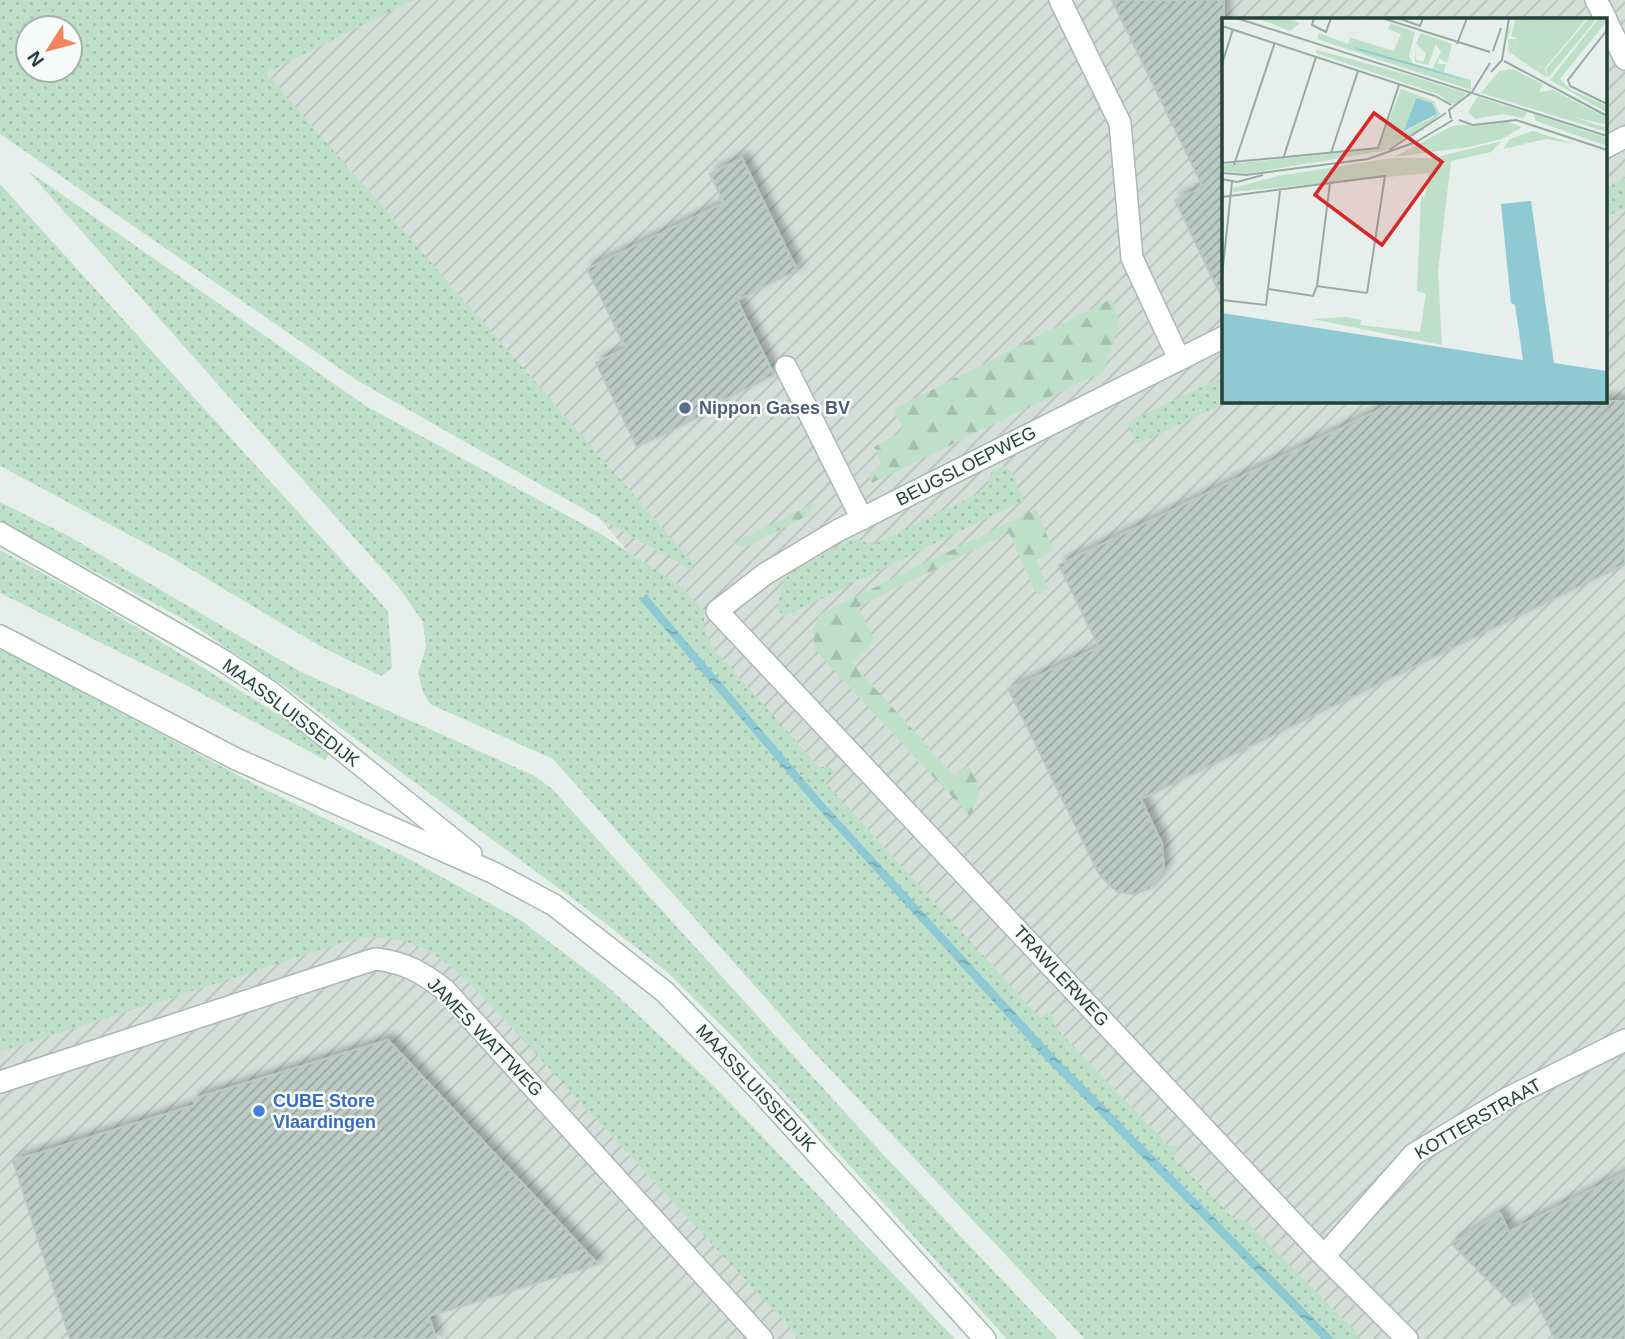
<svg xmlns="http://www.w3.org/2000/svg" width="1625" height="1339" viewBox="0 0 1625 1339" font-family="Helvetica,sans-serif">
<defs>
<pattern id="industrial-furrows" width="10" height="10" patternUnits="userSpaceOnUse" patternTransform="scale(1.75)"><rect width="10" height="10" fill="#d4dfda"/><path d="M-1 1l2-2M0 10L10 0M9 11l2-2" fill="none" stroke="#b6c1bc"/></pattern>
<pattern id="grass-dots" width="8" height="8" patternUnits="userSpaceOnUse" patternTransform="scale(1.75)"><rect width="8" height="8" fill="#bfe0c8"/><path d="M2 2h.1M6 6h.1" fill="none" stroke="#a4c1ad" stroke-width="1.8" stroke-linecap="round"/></pattern>
<pattern id="forest-firs" width="22" height="20" patternUnits="userSpaceOnUse" patternTransform="scale(1.75)"><rect width="22" height="20" fill="#bfe0c8"/><path d="M5 1l3.5 6h-7zM16 11l3.5 6h-7z" fill="#a4c1ad"/></pattern>
<pattern id="water-ripples" width="26" height="14" patternUnits="userSpaceOnUse" patternTransform="scale(1.75)"><rect width="26" height="14" fill="#8ec9d4"/><path d="M2 4q2-2 4 0t4 0M15 11q2-2 4 0t4 0" fill="none" stroke="#74a5ad"/></pattern>
<pattern id="building-hatch" width="6" height="6" patternUnits="userSpaceOnUse" patternTransform="scale(1.75)"><rect width="6" height="6" fill="#bbcac4"/><path d="M-1 1l2-2M0 6l6-6M5 7l2-2" fill="none" stroke="#98a6a0"/></pattern>
<filter id="shadow"><feDropShadow dx="6" dy="-6" stdDeviation="3.5" flood-color="#0004"/></filter>
</defs>
<rect width="100%" height="100%" fill="#e6efeb"/>
<g fill="url(#industrial-furrows)" fill-rule="evenodd">
<path d="M21,0H1625V1339H1341L1053,1051L595,513L70,28ZM1224,19H1606V401H1224Z"/>
<polygon points="336,908 457,939 827,1339 0,1339 0,1036"/>
</g>
<g fill="url(#grass-dots)" fill-rule="evenodd">
<path d="M0,0H414L266,73L694,564L691,570L358,381L0,134ZM28,28H70V70H28Z"/>
<polygon points="28,171 366,406 601,534 682,587 704,611 704,628 712,647 819,767 830,767 836,772 825,782 1040,1018 1051,1011 1054,1026 1168,1145 1178,1147 1174,1158 1234,1219 1245,1220 1357,1333 1359,1339 1085,1339 810,1048 553,759 430,704 423,692 418,673 426,647 423,622 400,589"/>
<polygon points="1625,178 1625,208 1606,217 1606,188"/>
<polygon points="0,184 388,611 392,668 381,676 318,645 167,555 0,466"/>
<polygon points="1224,376 1224,401 1230,401 1137,444 1127,423"/>
<polygon points="1003,466 1011,471 1024,500 784,617 777,608 783,581 798,567 853,539 874,544 985,490 992,471"/>
<polygon points="0,502 67,535 301,672 535,776 552,789 880,1151 1058,1339 1007,1339 732,1036 666,971 587,909 281,684 185,620 0,521"/>
<path d="M0,550C114,611 223,679 332,749L325,760L180,682L0,593Z"/>
<path d="M0,648L260,787L409,859L522,921L606,985L716,1088L955,1339H800L485,999C444,959 421,934 359,938L0,1052Z"/>
</g>
<g fill="url(#forest-firs)">
<polygon points="1111,299 1120,323 1104,371 872,483 869,473 882,466 874,447 904,430 894,409"/>
<polygon points="814,503 809,515 746,547 732,544"/>
<path d="M1036,509L1053,550L1036,560L1049,589L1037,595L1009,533L858,607L875,641L853,664L955,776L967,766C985,784 979,795 970,816L815,650L813,630L820,614Z"/>
</g>
<polygon fill="url(#water-ripples)" points="646,594 822,801 1053,1054 1334,1339 1322,1339 1047,1061 814,804 640,600"/>
<g fill="url(#building-hatch)" stroke="#b8c9c2" stroke-width="2" filter="url(#shadow)">
<polygon points="1112,0 1224,0 1224,302 1175,200 1203,187"/>
<polygon points="742,158 797,270 737,300 774,375 719,402 721,406 637,447 596,363 626,348 587,269 724,203 710,174"/>
<polygon points="1397,401 1625,401 1625,564 1141,799 1162,844 1164,869 1149,889 1134,894 1117,892 1099,874 1009,690 1099,647 1059,565"/>
<polygon points="388,1040 598,1264 429,1316 436,1339 70,1339 13,1161 195,1105 193,1099"/>
<polygon points="1625,1173 1625,1339 1555,1339 1531,1291 1514,1306 1452,1244 1500,1213 1509,1232"/>
</g>
<g fill="none" stroke-linecap="round" stroke-linejoin="round">
<defs>
<g id="lane">
<polyline points="1060,0 1120,123 1132,258 1179,359"/>
<polyline points="1596,0 1606,19"/>
<polyline points="1606,20 1625,59"/>
<polyline points="786,367 862,519"/>
</g>
<g id="street">
<polyline points="1606,147 1625,137"/>
<polyline points="1224,337 837,531 765,574 717,611 1324,1256 1407,1339"/>
<path d="M0,1082L375,959C404,962 422,972 445,990L762,1339"/>
<polyline points="1324,1256 1414,1154 1508,1098 1625,1040"/>
</g>
<g id="secondary">
<polyline points="0,533 224,661 269,691 471,854"/>
<polyline points="0,636 236,759 494,873 554,905 665,992 763,1094 985,1339"/>
</g>
</defs>
<use href="#lane" stroke="#a8b8b2" stroke-width="24"/>
<use href="#street" stroke="#a8b8b2" stroke-width="24"/>
<use href="#secondary" stroke="#a4bbb3" stroke-width="24"/>
<use href="#lane" stroke="#fff" stroke-width="21"/>
<use href="#street" stroke="#fff" stroke-width="21"/>
<use href="#secondary" stroke="#fff" stroke-width="21"/>
</g>
<circle fill="#5c6f8a" stroke="#f7fbf9" stroke-width="2.5" cx="685" cy="408" r="7"/>
<circle fill="#3f7fe0" stroke="#f7fbf9" stroke-width="2.5" cx="259" cy="1111" r="7"/>
<g text-anchor="middle" stroke-width="5" stroke-linejoin="round" paint-order="stroke">
<g font-size="18" font-weight="bold" fill="#4e5e75" stroke="#f7fbf9" text-anchor="start">
<text x="699" y="414">Nippon Gases BV</text>
</g>
<g font-size="18" fill="#24423a" stroke="#f7fbf9">
<text transform="translate(966 466) rotate(-27)" y="6">BEUGSLOEPWEG</text>
<text transform="translate(291 713) rotate(37)" y="6">MAASSLUISSEDIJK</text>
<text transform="translate(1061 976) rotate(47)" y="6">TRAWLERWEG</text>
<text transform="translate(485 1037) rotate(46)" y="6">JAMES WATTWEG</text>
<text transform="translate(756 1088) rotate(47)" y="6">MAASSLUISSEDIJK</text>
<text transform="translate(1478 1119) rotate(-30)" y="6">KOTTERSTRAAT</text>
</g>
<g font-size="18" font-weight="bold" fill="#366cbe" stroke="#f7fbf9" text-anchor="start">
<text x="273" y="1107">CUBE Store<tspan x="273" dy="21">Vlaardingen</tspan></text>
</g>
</g>
<g transform="translate(1222 18)">
<rect width="385" height="385" fill="#e6efeb"/>
<path d="M35,0H64L78,5L68,13ZM320,0H359L353,12L339,8L322,50L293,37L286,21H297L293,31ZM367,0H375L326,60L324,51ZM377,0L385,3L338,61L349,72L385,88L384,94L328,62ZM95,32L190,58L244,75L237,84L228,86L218,77L94,35ZM291,51L321,66L317,74L331,72L385,100V107L352,99L385,110V114L259,75L277,53ZM179,71L212,83L218,96L201,112L162,133L23,156L0,153V147L156,131ZM193,81L210,85L212,99L183,113ZM256,78L262,81L305,94L302,100L281,96L253,101L246,94ZM311,96L385,120V128L314,103ZM284,103L300,109L280,121L247,129L172,139L230,108ZM310,113H311L352,126L324,121L281,131L288,121ZM280,123L269,134L229,143L216,253L220,327L90,301L125,299L139,302L138,307L198,314L204,276L195,273L199,179H203L207,155L11,174V170L56,158L169,140H211Z" fill="#bfe0c8" fill-rule="evenodd"/>
<path d="M359,0H365L323,50L325,60L287,34L285,16L290,2L286,21L292,35L321,50L339,8L353,12ZM169,5L193,14L187,38L190,45L210,51L219,34L214,26L206,47L193,44V27L194,42L201,44L204,36L194,25L199,15L230,26L225,45L217,40L216,46H224L222,54L249,62V72L95,21L97,15L126,26L128,20L123,18L172,33L179,16L166,11ZM291,54L308,64L309,83L280,78L282,72L298,76L300,72L287,55Z" fill="#bfe0c8"/>
<path d="M294,0H359L354,11L336,4L319,46L292,35L297,21L289,18Z" fill="#bfe0c8"/>
<path d="M132,29L206,50L249,64L135,32ZM194,80L210,85L215,96L182,113ZM309,183L332,345L385,353V385H0V295L301,342L293,287L289,285L279,186Z" fill="#8ec9d4"/>
<path fill="none" stroke="#98aaa4" stroke-width="2" d="M14,0L385,118M92,0L90,7L104,14L109,0M160,0L268,34M176,0L198,8L201,0M0,8L213,78L229,87M385,12L346,62L348,68L385,86M235,26L245,0M271,33L279,10M282,43L385,98M0,46L11,11M269,54L280,42L287,0M229,101L227,92L250,74L268,45M237,102L251,107L294,102L385,132M167,132L224,95M109,135L136,53M61,141L94,39M0,145L156,130L177,67M12,147L53,24M0,155L24,157L146,141L194,124L231,102M0,161L15,164L41,157M0,179L163,158L145,275M0,258L10,164M95,268L108,165M47,271L91,278L95,268L145,275M0,282L44,287L58,173"/>
<path fill="#d62828" fill-opacity="0.15" stroke="#d62828" stroke-width="3.5" d="M152,95L220,144L160,227L93,177Z"/>
<rect width="385" height="385" fill="none" stroke="#24423a" stroke-width="3.5"/>
</g>
<g transform="translate(49 49) rotate(234)"><circle r="33" fill="#f7fbf9" stroke="#a3b1ad" stroke-width="2"/>
<path d="M0-5L12 26L0 18L-12 26Z" fill="#f4845f"/>
<text y="-10" font-size="19" font-weight="bold" text-anchor="middle" fill="#24423a">N</text>
</g>
</svg>
